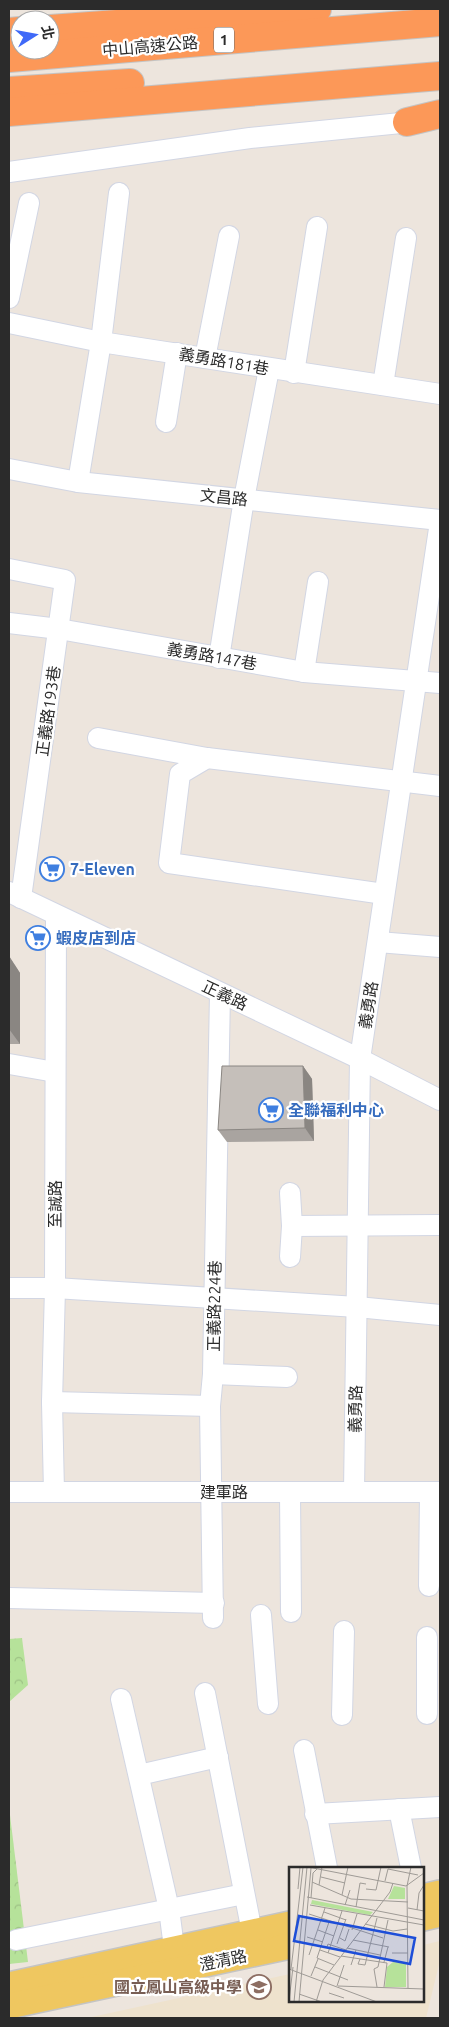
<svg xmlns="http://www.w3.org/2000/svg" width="449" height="2027" viewBox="0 0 449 2027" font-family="Ubuntu,'Noto Sans TC',sans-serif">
<defs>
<pattern id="park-crowns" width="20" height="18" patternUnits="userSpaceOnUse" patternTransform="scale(1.25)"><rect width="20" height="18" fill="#b6e29a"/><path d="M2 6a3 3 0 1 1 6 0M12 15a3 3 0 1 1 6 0" fill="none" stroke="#9dc285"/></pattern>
</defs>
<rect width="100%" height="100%" fill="#ede5dd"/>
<polygon fill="#eee2cd" points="440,1941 440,1960 426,2018 87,2018 290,1974 290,2001 423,2001 423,1945"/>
<g fill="url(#park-crowns)">
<polygon points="22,1638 28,1685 9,1702 9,1639"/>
<polygon points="9,1807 28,1962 9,1964"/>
</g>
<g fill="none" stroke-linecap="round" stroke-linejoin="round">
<defs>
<g id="minor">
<polyline points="9,172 250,138 421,121"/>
<polyline points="9,298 29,203"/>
<polyline points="9,323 101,342 440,394"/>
<polyline points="205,358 229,236"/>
<polyline points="294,373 317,227"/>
<polyline points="383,385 406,238"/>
<polyline points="166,422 177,353"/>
<polyline points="9,469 78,482 440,520"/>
<polyline points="78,482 101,342 119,193"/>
<polyline points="9,569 65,580 21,898"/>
<polyline points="9,623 59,629 304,672 440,683"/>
<polyline points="219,658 244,499 269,369"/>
<polyline points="304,672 318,582"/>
<polyline points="98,738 207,758 440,786"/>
<polyline points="207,758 180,774 169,863 384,894"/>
<polyline points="9,892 360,1059 440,1100"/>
<polyline points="378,942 440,947"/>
<polyline points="9,1064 55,1072"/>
<polyline points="292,1226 440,1225"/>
<polyline points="290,1257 292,1226 290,1193"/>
<polyline points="9,1288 55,1288 357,1307 440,1315"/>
<polyline points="213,1374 287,1377"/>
<polyline points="52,1402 210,1406"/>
<polyline points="9,1492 440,1492"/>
<polyline points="54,1492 52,1402 55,1288 56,915"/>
<polyline points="290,1492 291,1612"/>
<polyline points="354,1492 360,1059 440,522"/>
<polyline points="429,1586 430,1492"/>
<polyline points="9,1598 214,1603"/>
<polyline points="261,1615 268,1704"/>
<polyline points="213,1618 210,1406 213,1374 220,993"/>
<polyline points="205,1693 252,1932"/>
<polyline points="121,1699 169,1909 176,1963"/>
<polyline points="427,1714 427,1637"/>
<polyline points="342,1715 344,1631"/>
<polyline points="304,1750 327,1868"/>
<polyline points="139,1775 218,1757"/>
<polyline points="399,1809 411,1868"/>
<polyline points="315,1814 440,1807"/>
<polyline points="16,1940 244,1894"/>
</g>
<g id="major">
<polyline points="423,1897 440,1893"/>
<polyline points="423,1918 440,1914"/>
<polyline points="9,1985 290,1924"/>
<polyline points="9,2006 290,1946"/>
</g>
<g id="highway">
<polyline points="50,29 317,9"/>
<polyline points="9,32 20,31"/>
<polyline points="9,58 440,22"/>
<polyline points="9,91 130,83"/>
<polyline points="9,112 440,76"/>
<polyline points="407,122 440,114"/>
</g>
</defs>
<use href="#minor" stroke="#d2d6e3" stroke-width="22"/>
<use href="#major" stroke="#c4c4c4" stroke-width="28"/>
<use href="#highway" stroke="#c4c4c4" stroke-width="30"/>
<use href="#minor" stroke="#fff" stroke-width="20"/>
<use href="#major" stroke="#efc760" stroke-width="25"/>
<use href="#highway" stroke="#fc9858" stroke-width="28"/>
</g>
<g fill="#a9a4a0">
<polygon points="9,956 20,973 20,1044 9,1044"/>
<polygon points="303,1066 312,1079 314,1141 227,1142 218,1130"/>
</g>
<g fill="#8a8682">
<polygon points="9,956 20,973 20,1044 9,1029"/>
<polygon points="303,1066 312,1079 314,1141 305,1128"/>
</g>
<polygon fill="#c5bfba" stroke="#8a8682" points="222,1066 303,1066 305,1128 218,1130"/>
<defs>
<symbol id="supermarket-ring" viewBox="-11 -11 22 22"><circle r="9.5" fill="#fff" stroke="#3f7fe0" stroke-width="1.5"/><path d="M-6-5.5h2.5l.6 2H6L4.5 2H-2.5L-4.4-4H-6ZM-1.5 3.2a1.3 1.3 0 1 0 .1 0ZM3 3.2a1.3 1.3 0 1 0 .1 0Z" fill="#3f7fe0"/></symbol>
<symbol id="school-ring" viewBox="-11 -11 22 22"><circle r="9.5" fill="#fff" stroke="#8d6e63" stroke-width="1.5"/><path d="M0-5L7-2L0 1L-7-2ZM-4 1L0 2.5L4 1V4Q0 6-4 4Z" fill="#8d6e63"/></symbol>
</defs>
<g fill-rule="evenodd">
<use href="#supermarket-ring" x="38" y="855" width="28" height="28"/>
<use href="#supermarket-ring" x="24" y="924" width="28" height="28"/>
<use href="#supermarket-ring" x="257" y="1096" width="28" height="28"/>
<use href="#school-ring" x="245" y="1973" width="28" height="28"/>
</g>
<g text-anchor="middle" stroke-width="4.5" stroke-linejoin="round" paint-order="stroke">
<rect fill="#fff" stroke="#6b6b6b" stroke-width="1" x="214" y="27.5" width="20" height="25" rx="4"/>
<g font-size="15" font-weight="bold" fill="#2b2b2b">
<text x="224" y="45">1</text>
</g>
<g font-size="16" fill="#2b2b2b" stroke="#fff">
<text transform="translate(150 46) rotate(-5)" y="6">中山高速公路</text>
<text transform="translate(224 361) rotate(10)" y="6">義勇路181巷</text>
<text transform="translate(224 497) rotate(6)" y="6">文昌路</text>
<text transform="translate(212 656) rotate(10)" y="6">義勇路147巷</text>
<text transform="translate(48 711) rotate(-82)" y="6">正義路193巷</text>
<text transform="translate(225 995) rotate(25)" y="6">正義路</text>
<text transform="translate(368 1005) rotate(-81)" y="6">義勇路</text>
<text transform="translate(55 1204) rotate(-90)" y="6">至誠路</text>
<text transform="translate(214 1306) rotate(-89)" y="6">正義路224巷</text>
<text transform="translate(355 1409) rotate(-89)" y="6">義勇路</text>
<text x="224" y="1498">建軍路</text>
<text transform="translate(223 1960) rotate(-12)" y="6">澄清路</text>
</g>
<g font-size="16" font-weight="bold" fill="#366cbe" stroke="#fff" text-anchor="start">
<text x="70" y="875">7-Eleven</text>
<text x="56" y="944">蝦皮店到店</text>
<text x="288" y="1116">全聯福利中心</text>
</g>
<g font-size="16" font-weight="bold" fill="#785e54" stroke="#fff" text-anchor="end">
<text x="242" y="1993">國立鳳山高級中學</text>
</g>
</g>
<g transform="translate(289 1867)">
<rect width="135" height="135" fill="#ede5dd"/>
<path d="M104,95L117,96V120H96L98,100Z" fill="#b6e29a"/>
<path d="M105,19L116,21V32H99ZM23,33L84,45L81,48L22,37Z" fill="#b6e29a"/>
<path fill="none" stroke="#9f9b96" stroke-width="1" d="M19,0L117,19L135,6M32,10L56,16M96,14L99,2L129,8M23,15L62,32L119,35M30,18L33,0M9,22L11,0M77,22L87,23L92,0M53,28L59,0M18,30L135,53M22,31L24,6L28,2M21,38L135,58M56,38L61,23M67,40L71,16L77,17M119,41L135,44M128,43L130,26L135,18M35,45L57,53M20,47L94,71M8,52L14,0M40,55L28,91L45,98M76,57L104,64L118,62M29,63L45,69M63,63L68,47M18,70L34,75M51,71L56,74L60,62M64,73L100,80M48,77L57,52M38,80L39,77L57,83M58,81L91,88M31,83L51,90M39,86L53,44M103,86H119M20,88L36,41M52,89L98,96L95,120M71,92L69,97L76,98L88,51M95,95L99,80M62,98L67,83M26,100L59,113M0,102L88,135M2,102L8,52M22,109L29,92M48,119L55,98M49,119L135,122M88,120L85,102L89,100L99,53M119,121L118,19L122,0M40,126L55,131M10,127L33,135M0,134L4,100M5,135L18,0M10,135L22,1M27,135L34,113L101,25L104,16"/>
<path fill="#1d4ed8" fill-opacity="0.15" stroke="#1d4ed8" stroke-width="2.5" d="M10,49L126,71L121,97L5,74Z"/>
<rect width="135" height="135" fill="none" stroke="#2b2b2b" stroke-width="2.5"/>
</g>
<rect width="449" height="2027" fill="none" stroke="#2b2b2b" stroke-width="20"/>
<g transform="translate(35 35) rotate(79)"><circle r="24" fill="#ffffff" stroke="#aaaaaa"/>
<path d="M0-4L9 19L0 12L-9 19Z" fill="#3f69f8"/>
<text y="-8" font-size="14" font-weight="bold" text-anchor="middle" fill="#2b2b2b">北</text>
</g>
</svg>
